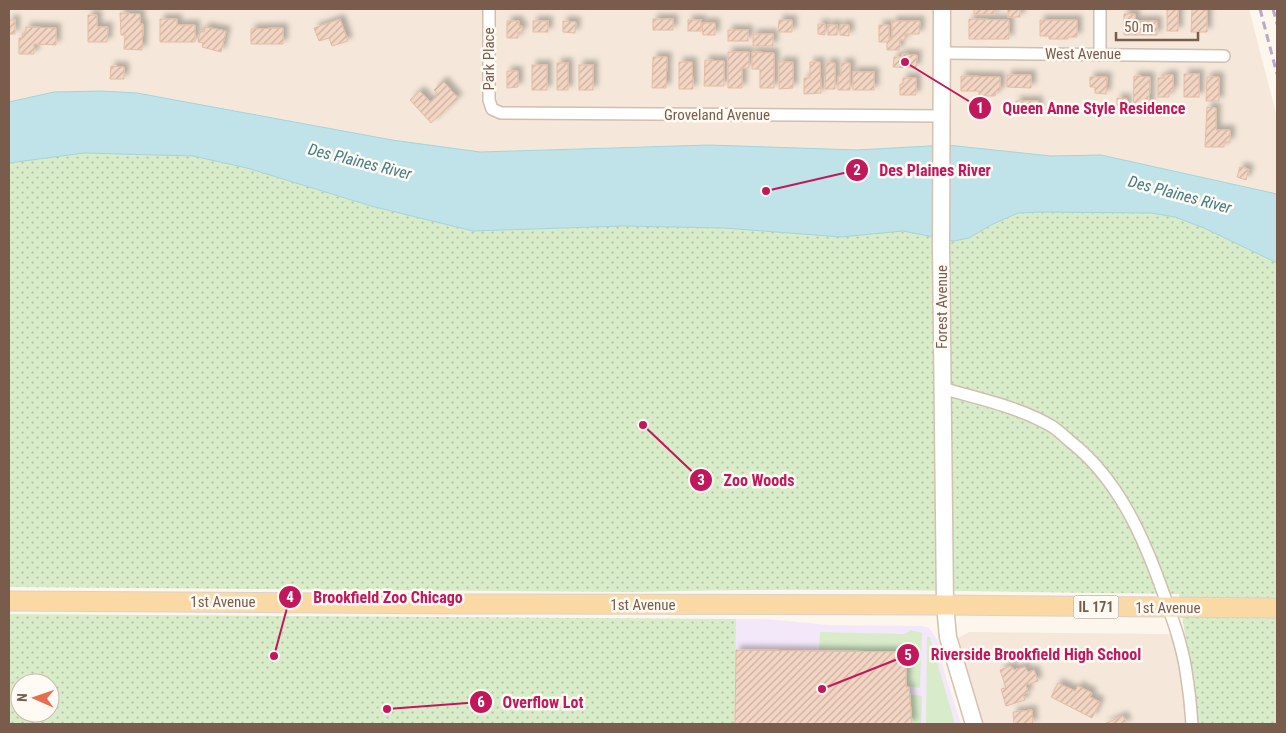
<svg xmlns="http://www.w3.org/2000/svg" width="1286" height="733" viewBox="0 0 1286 733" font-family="'Roboto Condensed',sans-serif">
<defs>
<pattern id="park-dots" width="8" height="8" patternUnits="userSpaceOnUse" patternTransform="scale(1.25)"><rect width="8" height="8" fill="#d8ecc9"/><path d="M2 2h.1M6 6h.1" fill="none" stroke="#b4c2a5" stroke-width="1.8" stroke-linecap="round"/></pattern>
<pattern id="building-hatch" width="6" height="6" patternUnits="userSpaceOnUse" patternTransform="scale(1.25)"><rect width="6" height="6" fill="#f3d5c3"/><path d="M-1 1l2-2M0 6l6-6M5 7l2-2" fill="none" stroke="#cab0a1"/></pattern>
<filter id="shadow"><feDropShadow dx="4.5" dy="-4.5" stdDeviation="2.5" flood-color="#0004"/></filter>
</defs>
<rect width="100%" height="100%" fill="#fdf6ec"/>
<g fill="#f5e8da">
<polygon points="9,9 1249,9 1277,117 1277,194 1101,155 1051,156 947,145 857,150 658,146 480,152 392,140 137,93 102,91 54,92 9,102"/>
<polygon points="969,632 1165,634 1184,632 1198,724 983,724 963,660 958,638"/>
</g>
<polygon fill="#f3e8fa" points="736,619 766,619 829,625 922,626 929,628 937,639 945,674 961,724 734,724"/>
<g fill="#d8ecc9">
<polygon points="911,630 922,633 920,688 906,686 907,652 819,650 820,632 904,634"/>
<polygon points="927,637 930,637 955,724 926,724"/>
<polygon points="910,694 922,696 921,724 911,724"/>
</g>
<g fill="url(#park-dots)" fill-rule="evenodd">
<path d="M84,153L193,156L247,168L371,206L473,231L623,226L724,228L841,237L903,231L954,241L969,238L991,225L1018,213L1041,212L1151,213L1175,217L1204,228L1277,263V724H1198L1179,594C996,592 813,587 631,592L9,587V163Z"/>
<path d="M9,614L736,619L735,724H9ZM20,683H50V713H20Z"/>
</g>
<polygon fill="#bfe3e8" stroke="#a5d3da" points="102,91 137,93 392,140 480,152 709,145 857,150 947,145 1051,156 1101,155 1277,194 1277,263 1204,228 1175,217 1151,213 1041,212 1018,213 991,225 969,238 954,241 903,231 841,237 724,228 623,226 473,231 371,206 247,168 193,156 84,153 9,163 9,102 54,92"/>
<g fill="url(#building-hatch)" stroke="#e6bba3" filter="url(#shadow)">
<rect x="974" y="9" width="20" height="5"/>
<rect x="1008" y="9" width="12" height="8"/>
<rect x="1167" y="9" width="11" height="22"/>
<polygon points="1192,9 1207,9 1207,32 1191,32"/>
<polygon points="120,13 140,14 140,24 143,24 142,50 124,49 125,35 121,35"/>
<polygon points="1124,14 1135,14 1135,21 1157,21 1157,35 1124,35"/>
<polygon points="88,15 97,15 97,27 108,27 107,42 88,42"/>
<polygon points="160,19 177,19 177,25 195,25 195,42 160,42"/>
<polygon points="340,19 348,41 332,46 329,38 319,41 314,28"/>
<rect x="653" y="19" width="20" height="11"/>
<polygon points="969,19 1009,20 1009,39 969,39"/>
<rect x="9" y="20" width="6" height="14"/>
<rect x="688" y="20" width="13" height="11"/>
<polygon points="779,20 792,20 792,32 778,32"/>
<polygon points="1040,20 1077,20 1077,37 1068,37 1068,39 1049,39 1049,36 1040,36"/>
<polygon points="507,21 519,21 519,26 522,26 522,32 518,32 518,38 507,38"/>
<rect x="533" y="21" width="15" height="11"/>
<polygon points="563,21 576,22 575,33 563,32"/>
<polygon points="892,21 920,21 919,34 905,34 905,40 900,40 899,50 887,50 887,42 879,42 879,25 889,25 889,39 892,39"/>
<polygon points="702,23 715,23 715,35 703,35"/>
<polygon points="818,24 825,24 825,35 818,34"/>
<rect x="828" y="25" width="9" height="10"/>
<polygon points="840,25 849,25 849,36 840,35"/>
<polygon points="26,27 56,28 56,45 34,44 34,54 19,54 19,38 22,38 23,33 26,34"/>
<polygon points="205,27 226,31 221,52 202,47 203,43 198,42 200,31 204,32"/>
<polygon points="283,28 283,44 251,44 251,29"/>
<rect x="728" y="30" width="20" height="11"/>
<rect x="753" y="34" width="20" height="12"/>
<polygon points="728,52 749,52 749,68 742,68 742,88 728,88"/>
<polygon points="752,52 774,53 774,88 760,88 760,69 752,69"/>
<polygon points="902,54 917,55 916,68 893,67 894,57 901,57"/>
<polygon points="653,57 667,57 666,88 652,88"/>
<polygon points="705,60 724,61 724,86 704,86"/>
<polygon points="679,62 692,62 693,89 679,89"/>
<polygon points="779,62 793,62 793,88 779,89"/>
<polygon points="810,62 820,62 821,93 804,94 804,78 810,78"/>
<rect x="557" y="63" width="11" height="27"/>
<polygon points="826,63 835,63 835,89 825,89"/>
<polygon points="841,63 850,63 850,90 838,90 838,76 841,76"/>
<rect x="532" y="65" width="15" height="25"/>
<rect x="579" y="65" width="14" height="25"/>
<polygon points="111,66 124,67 124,79 110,79"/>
<polygon points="507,71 518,71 518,87 507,88"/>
<rect x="853" y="72" width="21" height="18"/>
<rect x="1184" y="74" width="15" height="23"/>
<polygon points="1007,75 1031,75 1031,88 1007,87"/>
<polygon points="1164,75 1173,75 1173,91 1169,92 1169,97 1158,97 1158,78 1164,78"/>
<polygon points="961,76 1000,77 1000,91 996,91 995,96 979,96 979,91 961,91"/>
<polygon points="1134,76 1150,77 1149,112 1133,111"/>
<polygon points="1090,77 1107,77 1106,94 1095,93 1095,87 1090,87"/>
<polygon points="1207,77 1219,77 1219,101 1206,101"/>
<polygon points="903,78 916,78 916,95 900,95 900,84 903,84"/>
<polygon points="443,81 458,98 431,123 410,100 420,91 430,102 438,94 434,90"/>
<polygon points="1117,98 1127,99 1126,112 1117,112"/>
<rect x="1016" y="101" width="22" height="14"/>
<polygon points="1207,107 1216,108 1216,130 1230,130 1230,142 1224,142 1224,147 1205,147"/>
<polygon points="1240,167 1249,169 1246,180 1237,177"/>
<polygon points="736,650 906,652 906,687 909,687 912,724 735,724"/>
<polygon points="1011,666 1014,670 1025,667 1028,672 1034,670 1038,681 1026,685 1028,693 1023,694 1025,700 1006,706 1001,689 1006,688 1000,670"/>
<polygon points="1058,683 1075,691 1078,686 1092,693 1090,697 1100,702 1092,718 1051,697"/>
<polygon points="1032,710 1033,724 1014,724 1013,712"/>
<polygon points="1123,716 1127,724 1104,724"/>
</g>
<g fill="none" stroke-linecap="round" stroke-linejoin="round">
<defs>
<g id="street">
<polyline points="489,9 489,100 492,109 501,113 943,116"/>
<polyline points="943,53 1224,56"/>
<polyline points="1100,55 1100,9"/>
<path d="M942,388C979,399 1020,407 1053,427C1059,431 1065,437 1071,442C1119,480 1144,538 1164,595C1173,620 1182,645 1186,671C1189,689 1191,707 1192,724"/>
</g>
<polyline id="secondary" points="942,9 941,246 945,605 948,637 974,724"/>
<polyline id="primary" points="9,601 466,604 945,605 1277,608"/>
</defs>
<use href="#street" stroke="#d1beb0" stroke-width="14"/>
<use href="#secondary" stroke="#d6c0b0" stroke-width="19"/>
<use href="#primary" stroke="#dad1cd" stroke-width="21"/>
<use href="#street" stroke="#fff" stroke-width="11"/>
<use href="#secondary" stroke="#fff" stroke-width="16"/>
<use href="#primary" stroke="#fbd9a5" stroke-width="19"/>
<g stroke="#b9a8c9" stroke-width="3" stroke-dasharray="8 5" stroke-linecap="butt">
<polyline points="1260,9 1277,74"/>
<polyline points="1273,9 1277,24"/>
</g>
</g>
<g text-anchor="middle" stroke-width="5" stroke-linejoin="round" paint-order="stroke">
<rect fill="#fffaf3" stroke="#a28b7f" stroke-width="1" x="1073.5" y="595.5" width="45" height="23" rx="4"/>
<g font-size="14" font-weight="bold" fill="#7a5c4d">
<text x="1096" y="612">IL 171</text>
</g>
<g font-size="15" fill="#7a5c4d" stroke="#fffaf3">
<text x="1083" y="59">West Avenue</text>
<text transform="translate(489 59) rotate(-90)" y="5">Park Place</text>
<text x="717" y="120">Groveland Avenue</text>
<text transform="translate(942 307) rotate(-90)" y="5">Forest Avenue</text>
<text x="223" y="607">1st Avenue</text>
<text x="643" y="610">1st Avenue</text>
<text x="1168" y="613">1st Avenue</text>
</g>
<g font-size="16" font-style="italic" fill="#437c86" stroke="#fffaf3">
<text transform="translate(360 161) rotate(14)" y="6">Des Plaines River</text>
<text transform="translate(1180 194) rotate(15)" y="6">Des Plaines River</text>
</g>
</g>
<path fill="none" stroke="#c2185b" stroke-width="2" d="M905 62L980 108M766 191L857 170M643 425L701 480M274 656L290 597M822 689L908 655M387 709L481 702"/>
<g fill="#c2185b" stroke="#fffaf3" stroke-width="2">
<circle cx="905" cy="62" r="5"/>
<circle cx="766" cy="191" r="5"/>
<circle cx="643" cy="425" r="5"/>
<circle cx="274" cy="656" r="5"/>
<circle cx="822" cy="689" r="5"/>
<circle cx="387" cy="709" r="5"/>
<circle cx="980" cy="108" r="12"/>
<circle cx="857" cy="170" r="12"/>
<circle cx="701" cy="480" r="12"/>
<circle cx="290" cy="597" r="12"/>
<circle cx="908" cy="655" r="12"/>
<circle cx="481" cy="702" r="12"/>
</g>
<g font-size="15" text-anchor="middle" font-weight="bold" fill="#fff">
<text x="980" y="113">1</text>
<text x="857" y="175">2</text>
<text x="701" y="485">3</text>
<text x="290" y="602">4</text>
<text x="908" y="660">5</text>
<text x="481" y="707">6</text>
</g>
<g font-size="16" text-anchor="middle" font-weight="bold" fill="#c2185b" stroke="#fffaf3" stroke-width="5" stroke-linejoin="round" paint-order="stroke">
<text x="1094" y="114">Queen Anne Style Residence</text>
<text x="935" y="176">Des Plaines River</text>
<text x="759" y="486">Zoo Woods</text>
<text x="388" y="603">Brookfield Zoo Chicago</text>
<text x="1036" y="660">Riverside Brookfield High School</text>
<text x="543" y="708">Overflow Lot</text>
</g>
<rect width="1286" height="733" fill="none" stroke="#7a5c4d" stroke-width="20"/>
<g transform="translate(35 698) rotate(272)"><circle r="24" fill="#fffaf3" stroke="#cabbb1"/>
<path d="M0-4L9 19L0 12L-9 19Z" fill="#e76f51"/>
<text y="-8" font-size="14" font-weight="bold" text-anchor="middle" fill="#7a5c4d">N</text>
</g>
<path d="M1116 32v8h82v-8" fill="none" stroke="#7a5c4d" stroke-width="2.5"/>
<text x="1124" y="32" font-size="15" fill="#7a5c4d" stroke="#fffaf3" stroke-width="4" paint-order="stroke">50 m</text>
</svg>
